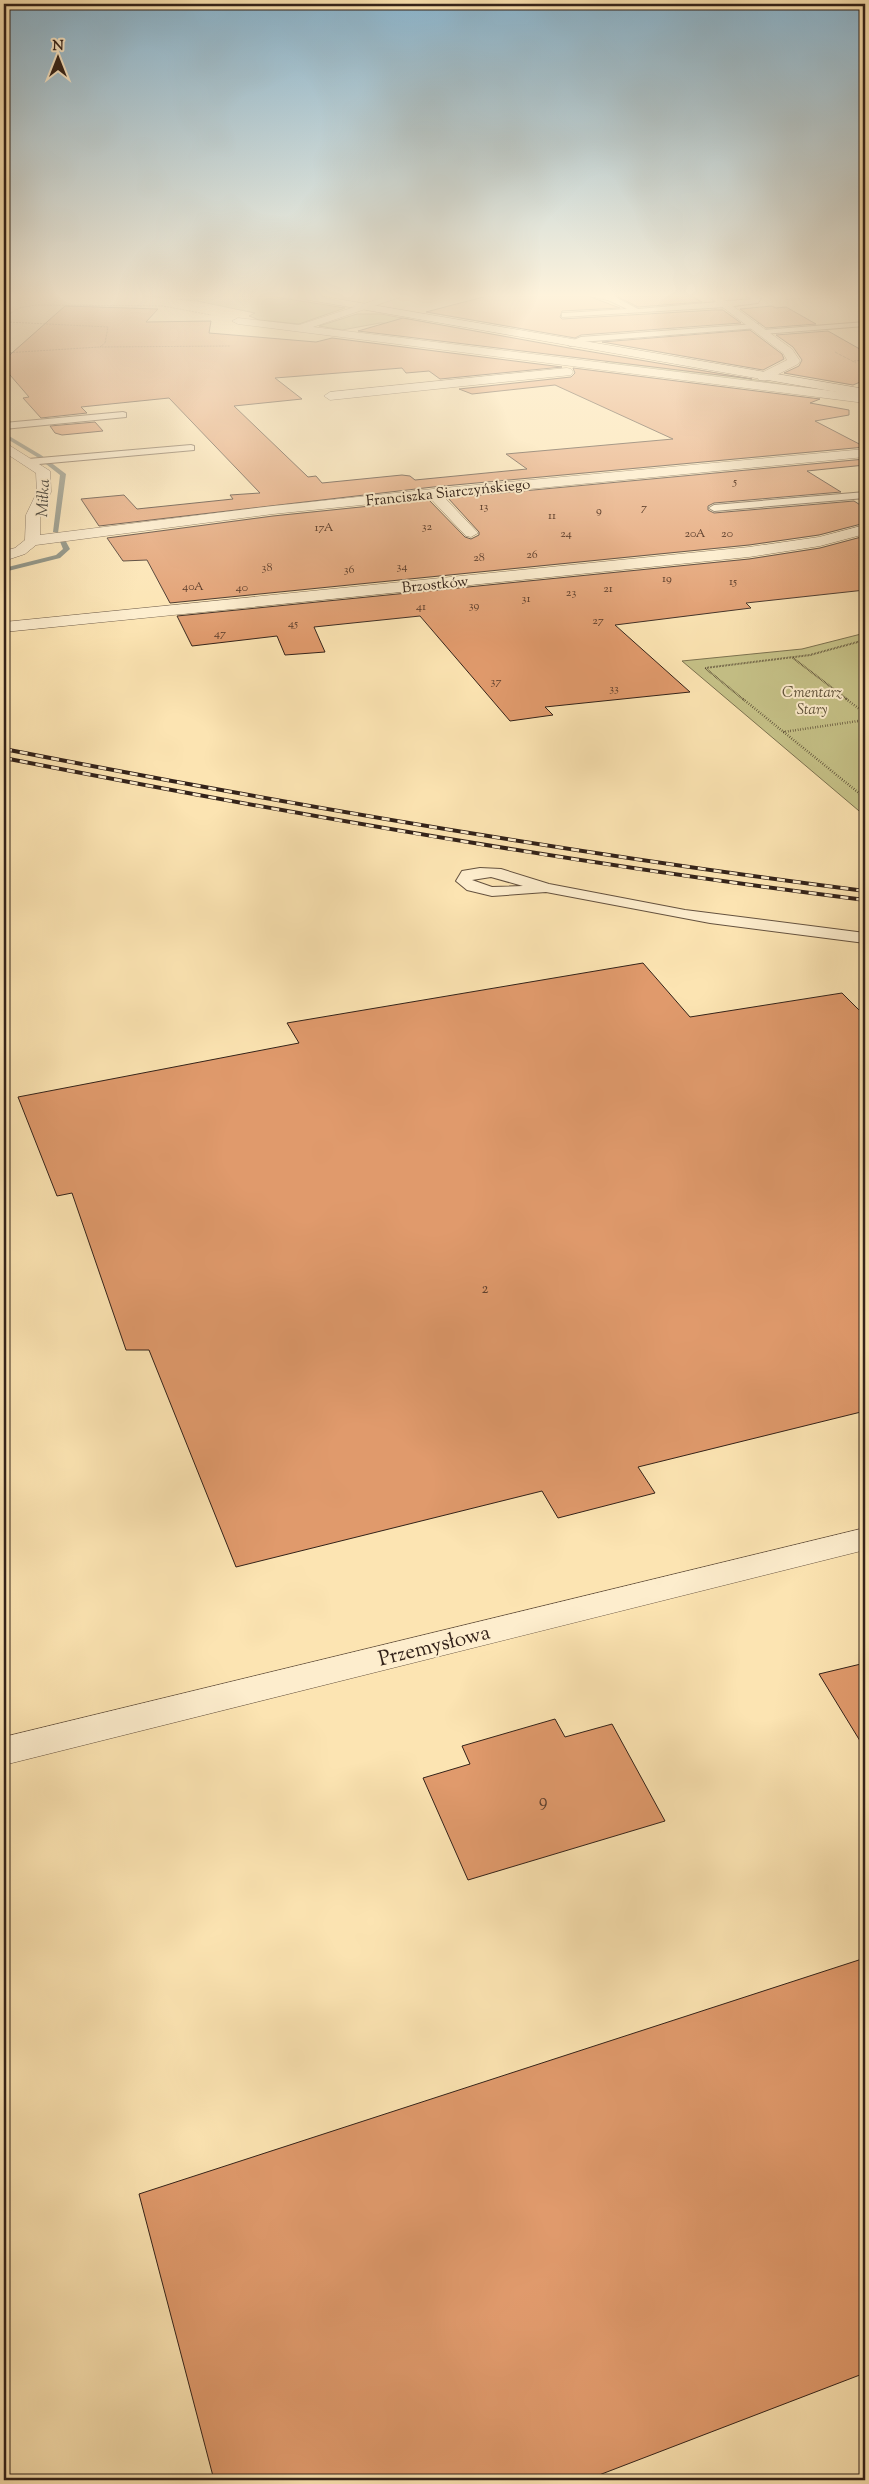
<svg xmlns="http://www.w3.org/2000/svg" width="869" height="2484" viewBox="0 0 869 2484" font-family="'Sorts Mill Goudy',serif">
<rect width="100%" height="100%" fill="#fce4b2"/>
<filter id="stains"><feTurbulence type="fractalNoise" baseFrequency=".004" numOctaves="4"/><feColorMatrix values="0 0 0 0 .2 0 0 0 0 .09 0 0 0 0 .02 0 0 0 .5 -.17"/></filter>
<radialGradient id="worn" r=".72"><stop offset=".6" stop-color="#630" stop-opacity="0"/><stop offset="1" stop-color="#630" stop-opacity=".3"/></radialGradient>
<g fill="#c6c288" stroke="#7c7250">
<polygon points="143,296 270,296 345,308 299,324 259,320 249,316 255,313 197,301"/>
<polygon points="357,314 381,314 449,327 380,323 342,330 319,326"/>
<polygon points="618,357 865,398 605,363"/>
<polygon points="865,633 865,816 682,661 802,649"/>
</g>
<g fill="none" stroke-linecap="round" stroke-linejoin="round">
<g fill="#757f75" fill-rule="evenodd">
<polygon points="4,433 41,455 66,474 58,533 53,532 60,475 37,457 4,437"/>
<polygon points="62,537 64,538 70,549 60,558 4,572 4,568 56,555 63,549 59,539"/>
</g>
</g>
<g fill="#e09a6c" stroke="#332219">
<polygon points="487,296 588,296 620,308 562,311 560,317 562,319 715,310 723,310 741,323 581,335 575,338 426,312"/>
<polygon points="616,296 691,296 702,302 638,307"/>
<polygon points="65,306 158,309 146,322 211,321 209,333 316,342 332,338 562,367 440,379 429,371 406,373 402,368 275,378 302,399 234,406 308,477 316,476 322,483 402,475 410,476 415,480 527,469 506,454 673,439 555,385 472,394 459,389 571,377 575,373 573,368 820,399 810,403 849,410 849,415 815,421 865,447 433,487 99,526 81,499 124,495 137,509 233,499 230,495 260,493 169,398 81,407 87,413 41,418 23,398 29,397 4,368 4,360"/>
<polygon points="772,306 776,308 786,307 816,324 766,328 740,309"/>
<polygon points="403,318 569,348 752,379 358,331"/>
<polygon points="750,330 782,354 784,359 763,370 602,342"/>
<polygon points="828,331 865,352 865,380 853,385 784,373 799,366 802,360 793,347 776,335"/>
<polygon points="95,422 103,431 62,435 55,433 50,426"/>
<polygon points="865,459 865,465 807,471 841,492 714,503 708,506 708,510 714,513 854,501 865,508 865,523 819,535 749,545 170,603 147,560 123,561 107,538 273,516 429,500 465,537 471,539 479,535 479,532 448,498"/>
<polygon points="865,536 865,590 746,603 751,608 615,625 690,692 545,707 553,715 510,721 420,616 314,627 325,652 285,655 277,636 192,646 177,616 749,559 820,548"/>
<polygon points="643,963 690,1017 842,993 865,1016 865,1411 638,1467 655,1493 558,1518 542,1491 236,1567 149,1350 126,1350 72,1193 57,1196 18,1097 299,1043 287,1023"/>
<polygon points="865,1663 865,1749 819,1674"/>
<polygon points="555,1719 565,1737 612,1724 665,1821 468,1880 423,1778 470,1764 462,1746"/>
<polygon points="865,1958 865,2373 586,2480 214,2480 139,2194"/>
</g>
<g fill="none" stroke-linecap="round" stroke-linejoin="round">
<defs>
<g id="service">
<polygon points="590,296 613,296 638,309 752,299 747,296 758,296 761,298 758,303 726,307 562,317 562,313 565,313 627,309 608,300"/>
<polygon points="865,322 865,326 763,334 759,332 763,330"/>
<polygon points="755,324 758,324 758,328 581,342 570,346 566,343 581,337"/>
<polygon points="123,412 126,413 126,417 4,429 4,423"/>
<polygon points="191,445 194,446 194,450 28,465 23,462 28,459"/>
<polygon points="865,492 865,498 714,511 709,508 714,505"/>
<path d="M480,868L501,869L549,884L685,910L865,933V943L710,923L546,892L492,896L467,890L456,881L462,871ZM491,877L523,886L492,887L472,880Z"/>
</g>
<g id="minor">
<polygon points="388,296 403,296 313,327 865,395 865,403 238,324 232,321 238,318 299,325"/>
<polygon points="708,296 719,296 792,349 800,361 798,364 767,380 759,380 757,377 759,374 787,360 783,353"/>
<polygon points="567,368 571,369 573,372 571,375 330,400 324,396 330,392"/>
<polygon points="4,442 50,471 51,492 40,515 40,535 273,506 433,489 865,449 865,457 444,497 478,533 471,537 466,536 430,498 273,514 36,545 25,554 4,561 4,551 15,548 25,540 26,515 37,492 36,473 4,452"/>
<polygon points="865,1528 865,1550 4,1765 4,1737"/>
</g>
<polygon id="tertiary" points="865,525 865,534 820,546 749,557 4,632 4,622 749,547 819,537"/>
<polygon id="secondary" points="298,296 320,296 865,389 865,397 303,299"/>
</defs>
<use href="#service" stroke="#65523f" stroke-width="2"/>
<use href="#minor" stroke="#65523f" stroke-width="1"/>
<use href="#tertiary" stroke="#65523f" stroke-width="1"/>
<use href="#secondary" stroke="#332219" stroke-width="1"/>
<g stroke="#332219" stroke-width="1" stroke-dasharray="0.5 1" stroke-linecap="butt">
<polyline points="786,299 865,296"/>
<polyline points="7,322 108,327 105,343 100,347 230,346"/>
<polyline points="4,324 7,322 5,317 19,308 36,305 163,306 211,315"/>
<polyline points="835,352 856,363"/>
<polyline points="4,353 100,347"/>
<polyline points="854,361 865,360"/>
</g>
<g stroke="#332219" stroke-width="2" stroke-dasharray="0.5 1" stroke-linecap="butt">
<polyline points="793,658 848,700"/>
<polyline points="744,700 705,668 810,655 865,640"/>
</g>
<g stroke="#332219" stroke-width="2.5" stroke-dasharray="0.5 2" stroke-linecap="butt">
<polyline points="743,699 865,798"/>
<polyline points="846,699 865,713"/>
<polyline points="783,732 865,720"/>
</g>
<use href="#service" fill="#fdedcd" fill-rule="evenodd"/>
<use href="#minor" fill="#fdedcd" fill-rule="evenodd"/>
<use href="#tertiary" fill="#fdedcd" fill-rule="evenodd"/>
<use href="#secondary" fill="#fdedcd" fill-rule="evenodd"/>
<defs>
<g id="rail">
<path d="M4,749C290,805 576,854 865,891"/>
<path d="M4,758C290,814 576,864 865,900"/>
</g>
</defs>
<use href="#rail" stroke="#332219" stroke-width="4"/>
<use href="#rail" stroke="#fdedcd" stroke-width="2.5" stroke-dasharray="8" stroke-linecap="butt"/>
</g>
<linearGradient id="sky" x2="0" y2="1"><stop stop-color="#8bb8d3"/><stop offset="0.46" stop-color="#fef3dc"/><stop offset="1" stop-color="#fef3dc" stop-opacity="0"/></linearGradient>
<rect width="869" height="643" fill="url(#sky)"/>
<g text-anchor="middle" stroke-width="4" stroke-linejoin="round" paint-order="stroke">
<g font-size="12" fill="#5e402e">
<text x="735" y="485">5</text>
<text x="484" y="510">13</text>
<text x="644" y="511">7</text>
<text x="599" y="514">9</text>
<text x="552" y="519">11</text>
<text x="427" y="530">32</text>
<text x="324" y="531">17A</text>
<text x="566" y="537">24</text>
<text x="695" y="537">20A</text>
<text x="727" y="537">20</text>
<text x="532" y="558">26</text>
<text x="479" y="561">28</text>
<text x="402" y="570">34</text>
<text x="267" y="571">38</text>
<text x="349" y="573">36</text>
<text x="667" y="582">19</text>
<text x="733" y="585">15</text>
<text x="193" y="590">40A</text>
<text x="242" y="591">40</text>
<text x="608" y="592">21</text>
<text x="571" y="596">23</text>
<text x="526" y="602">31</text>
<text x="474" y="609">39</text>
<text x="421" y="610">41</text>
<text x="598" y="624">27</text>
<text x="293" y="627">45</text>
<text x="220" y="637">47</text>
<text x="496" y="685">37</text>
<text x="614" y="692">33</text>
</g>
<g font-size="15" fill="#332219" stroke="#fdedcd">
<text transform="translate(448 492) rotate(-6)" y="5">Franciszka Siarczyńskiego</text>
<text transform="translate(435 584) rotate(-6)" y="5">Brzostków</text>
</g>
<g font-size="15" font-style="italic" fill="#5f523a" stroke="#fdedcd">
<text x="812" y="697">Cmentarz<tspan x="812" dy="17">Stary</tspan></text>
</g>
<g font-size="15" fill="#5e402e">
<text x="485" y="1293">2</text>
</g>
<g font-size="16" font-style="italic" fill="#545047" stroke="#fdedcd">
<text transform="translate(42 498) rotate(-87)" y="6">Miłka</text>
</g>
<g font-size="18" fill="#5e402e">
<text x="543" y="1806">9</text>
</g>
<g font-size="21" fill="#332219" stroke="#fdedcd">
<text transform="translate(434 1645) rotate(-14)" y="7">Przemysłowa</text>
</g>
</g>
<rect width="869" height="2484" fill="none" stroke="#fce4b2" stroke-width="20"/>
<rect x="5" y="5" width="859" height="2474" fill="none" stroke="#332219" stroke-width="2.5"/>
<rect x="10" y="10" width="849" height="2464" fill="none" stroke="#332219"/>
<g transform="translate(58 58)" stroke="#fdedcd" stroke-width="4" paint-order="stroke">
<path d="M0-4L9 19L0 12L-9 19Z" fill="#332219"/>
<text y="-8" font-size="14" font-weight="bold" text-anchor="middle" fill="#332219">N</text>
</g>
<rect width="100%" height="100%" filter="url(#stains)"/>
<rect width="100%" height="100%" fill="url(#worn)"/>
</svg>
